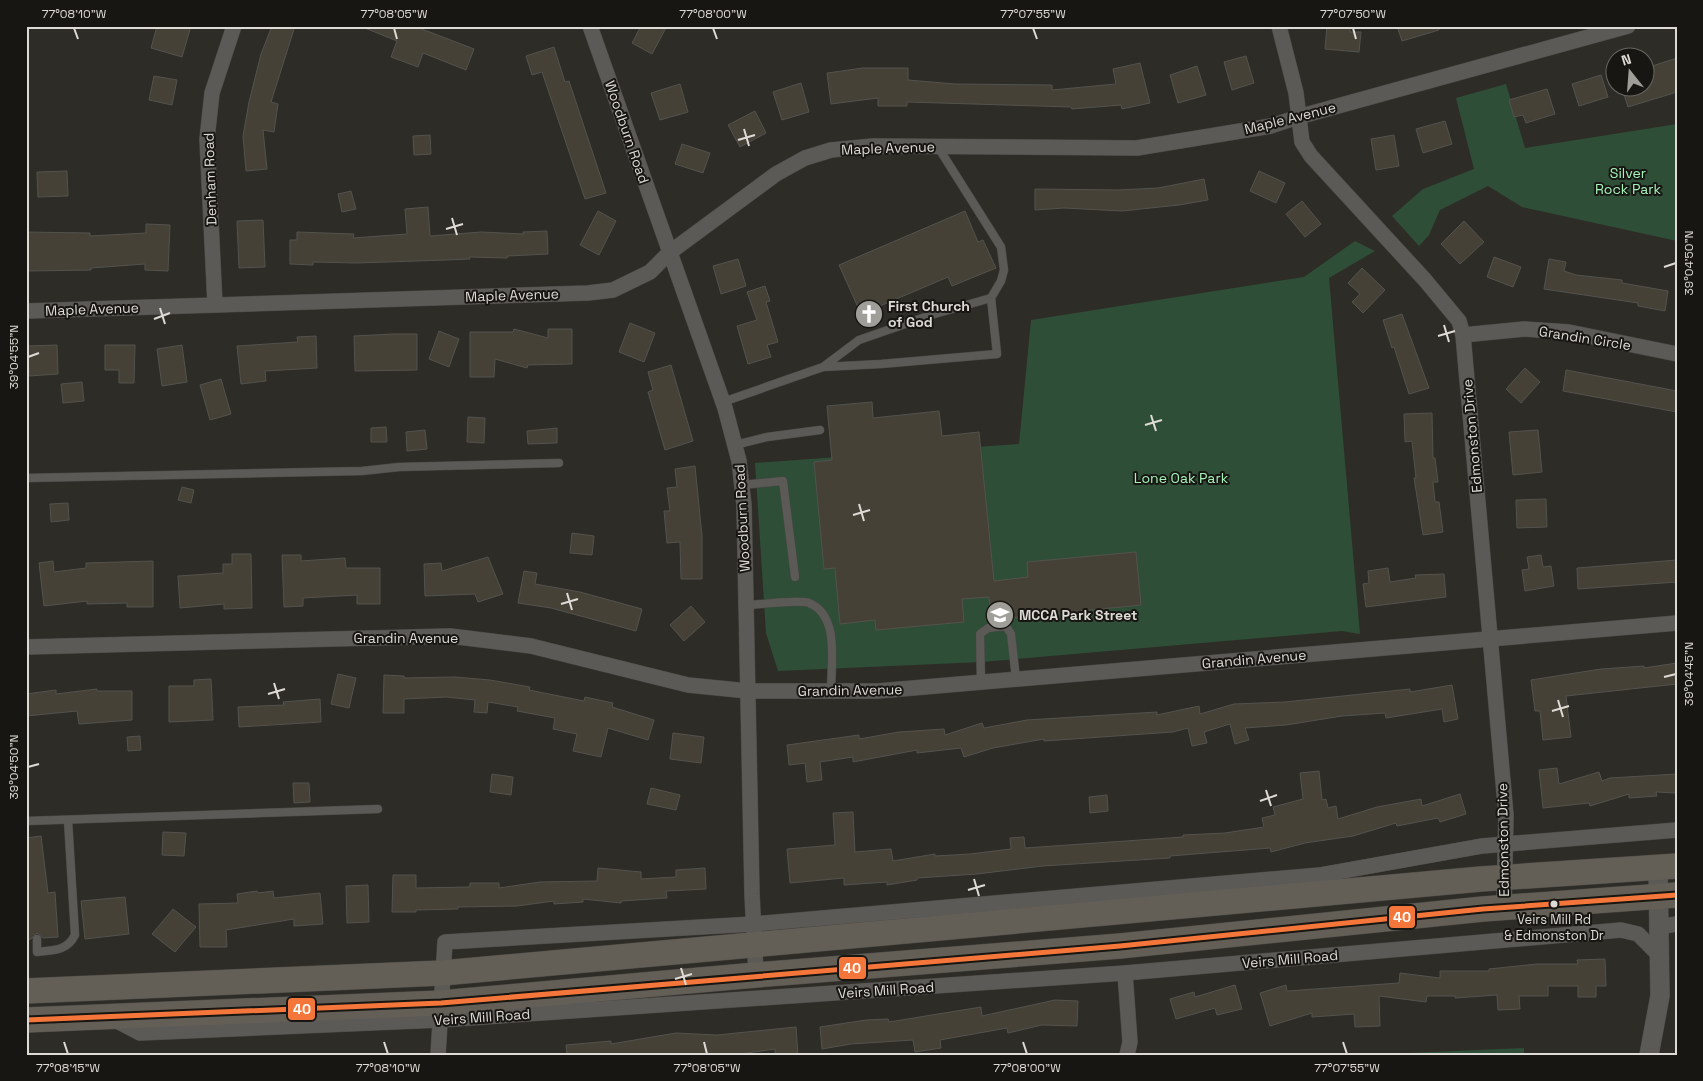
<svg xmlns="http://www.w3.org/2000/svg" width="1703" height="1081" viewBox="0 0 1703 1081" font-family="'Space Grotesk',sans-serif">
<rect width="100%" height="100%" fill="#2e2c27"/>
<g fill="#2e4e37">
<polygon points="1506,84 1525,148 1677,124 1677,241 1522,207 1488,186 1440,210 1429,235 1419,246 1392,216 1423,189 1474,169 1456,98"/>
<polygon points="1355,241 1375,251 1329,278 1360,634 1342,631 982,662 778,671 766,633 755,463 1019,444 1031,320 1304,277"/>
<polygon points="1524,1048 1524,1055 1361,1055"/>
</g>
<g fill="#464137" stroke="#53524e">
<polygon points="157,26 191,26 182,57 151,48"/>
<polygon points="272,26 295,26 271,102 278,104 274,132 263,130 267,169 246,171 243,136 249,102 261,54"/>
<polygon points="360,26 414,26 474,49 466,70 423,53 418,67 391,57 397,41"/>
<polygon points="641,26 667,26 652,54 632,43"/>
<polygon points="1327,26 1350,26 1350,32 1361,32 1359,52 1325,49"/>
<polygon points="1397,26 1439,26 1439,30 1402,41"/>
<polygon points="554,47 565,82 569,81 606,193 585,199 542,72 532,75 526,56"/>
<polygon points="1246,56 1254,83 1232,90 1224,62"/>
<polygon points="1677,58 1677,92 1628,107 1622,88 1646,88 1646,68"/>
<polygon points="1140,63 1150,103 1122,109 1121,105 1072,109 1071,107 907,102 907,106 878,106 878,98 831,104 827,73 863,68 908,68 908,80 955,84 1052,85 1052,90 1116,84 1113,69"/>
<polygon points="1197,66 1206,95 1178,103 1170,75"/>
<polygon points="1601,75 1608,97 1579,106 1572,84"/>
<polygon points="154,76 177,80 172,105 149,100"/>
<polygon points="801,83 809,112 782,120 773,92"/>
<polygon points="680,84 688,112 660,120 651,93"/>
<polygon points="1547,89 1555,114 1526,123 1523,115 1514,117 1509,100"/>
<polygon points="755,111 766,133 740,147 728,125"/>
<polygon points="1445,121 1452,144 1423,153 1416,129"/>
<polygon points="430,135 431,154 414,155 413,136"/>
<polygon points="1394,135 1399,166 1376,170 1371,139"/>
<polygon points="682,144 710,153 703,173 675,164"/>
<polygon points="67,171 68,196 38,197 37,172"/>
<polygon points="1259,171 1285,183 1276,203 1250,191"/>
<polygon points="1204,179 1208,200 1179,205 1122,211 1064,208 1035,210 1035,189 1118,190 1158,188"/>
<polygon points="351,191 356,209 342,212 338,194"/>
<polygon points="1302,201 1321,224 1305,237 1286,214"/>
<polygon points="428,207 430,236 481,232 524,234 523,232 547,231 548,254 508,256 507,258 469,257 470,259 446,260 357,263 313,262 313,265 290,264 290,240 297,240 297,232 354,234 353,238 407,234 405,209"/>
<polygon points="598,211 616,221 599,255 580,245"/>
<polygon points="965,211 978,242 983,240 996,268 952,286 948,277 861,314 839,265"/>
<polygon points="263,220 265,267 239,268 237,221"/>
<polygon points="1464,221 1484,242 1460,264 1441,244"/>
<polygon points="146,224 170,225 168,271 145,270 145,264 91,268 91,270 26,271 26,232 90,233 90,236 146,233"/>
<polygon points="1494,257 1521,267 1513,287 1487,277"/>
<polygon points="738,259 746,286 721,294 713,266"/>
<polygon points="1549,259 1566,262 1564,271 1576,275 1622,280 1622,283 1668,291 1665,311 1638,306 1638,303 1544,289"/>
<polygon points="1362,268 1385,290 1363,313 1352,302 1360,294 1348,283"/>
<polygon points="765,286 770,301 766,302 778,342 767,345 771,357 748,364 737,326 757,320 747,292"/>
<polygon points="1402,314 1429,388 1409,394 1394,347 1392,348 1383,320"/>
<polygon points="630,323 655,333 644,362 619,352"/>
<polygon points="514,329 548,338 548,329 572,329 572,364 528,365 527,368 495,359 494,377 470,377 470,332 513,332"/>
<polygon points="439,331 459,339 449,367 429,359"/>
<polygon points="393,334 417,334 417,370 355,371 354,336"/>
<polygon points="316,336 317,368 265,371 266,381 241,384 237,346 298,342 297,337"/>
<polygon points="57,345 58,374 29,376 28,346"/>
<polygon points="105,345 135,345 134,383 119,383 119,370 105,370"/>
<polygon points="182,345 187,382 162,386 157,349"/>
<polygon points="671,365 693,441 665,450 648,392 653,390 648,372"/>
<polygon points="1525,368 1540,382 1521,403 1506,389"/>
<polygon points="1566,370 1677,391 1677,412 1563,391"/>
<polygon points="221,379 231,414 210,420 200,385"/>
<polygon points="82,382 84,401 63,403 61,384"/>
<polygon points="872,402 873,418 939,411 942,436 979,432 994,581 1028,577 1027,562 1136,552 1141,605 991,620 989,597 962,599 964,622 876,630 875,620 840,624 835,568 824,569 814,462 832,460 827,406"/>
<polygon points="1432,413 1433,458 1435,458 1438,482 1433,482 1435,502 1439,502 1443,532 1423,535 1414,478 1416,478 1412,441 1405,442 1404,414"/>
<polygon points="468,417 485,418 484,443 467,442"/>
<polygon points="386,427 387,442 371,442 371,428"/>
<polygon points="557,428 557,443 528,444 527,431"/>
<polygon points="425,430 427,449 407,451 406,432"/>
<polygon points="1538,430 1542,472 1513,475 1509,432"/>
<polygon points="695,466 702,536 702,579 681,579 680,542 667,543 664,511 670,511 667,488 677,487 675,469"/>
<polygon points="182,487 194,490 191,503 178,500"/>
<polygon points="1546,499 1547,527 1517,528 1516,500"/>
<polygon points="68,503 69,520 51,522 50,504"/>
<polygon points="572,533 594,536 592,555 570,553"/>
<polygon points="232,554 251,554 252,608 224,609 224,604 180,608 178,576 223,573 223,564 232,564"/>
<polygon points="282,555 301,555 301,561 345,558 346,568 380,568 380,604 357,604 357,595 303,598 303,606 284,607"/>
<polygon points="1541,555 1543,567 1551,566 1554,586 1525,591 1522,570 1529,569 1527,557"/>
<polygon points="488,557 503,594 478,602 475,594 425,596 424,564 441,563 442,571"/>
<polygon points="1677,560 1677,582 1578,589 1577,568"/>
<polygon points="53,561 54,572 86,568 86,563 153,561 153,607 127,607 127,603 87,604 87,601 44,606 39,563"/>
<polygon points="1388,568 1390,582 1416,578 1415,575 1444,574 1446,597 1366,607 1363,584 1369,583 1368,571"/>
<polygon points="524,571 537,573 535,584 580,592 642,609 636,631 551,608 518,603"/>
<polygon points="691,606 705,622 684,641 670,625"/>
<polygon points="1677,663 1677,684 1566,696 1571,737 1543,740 1540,711 1535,711 1531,680 1601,669 1644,666 1644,668"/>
<polygon points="338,674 356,678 349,708 331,704"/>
<polygon points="384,675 404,676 404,678 455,677 490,680 530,687 529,690 584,701 585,697 613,703 612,707 654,720 648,740 608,728 601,757 573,751 577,734 553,729 555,718 517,711 518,707 488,702 487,713 474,712 475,700 446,697 404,699 404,713 383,713"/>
<polygon points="211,679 213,720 169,722 169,686 194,686 194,680"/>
<polygon points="1452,685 1458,719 1444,722 1442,709 1386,718 1385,713 1342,716 1286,725 1245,728 1249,740 1235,744 1230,724 1204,732 1207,743 1192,746 1188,728 1173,732 1044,741 1044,739 993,748 964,757 961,748 917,753 917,750 853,762 853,757 820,762 822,780 807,782 805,763 789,765 787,745 859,735 859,739 899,732 944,729 945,735 982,723 984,728 1027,720 1157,712 1157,715 1199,706 1200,714 1234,704 1285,702 1410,689 1410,692"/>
<polygon points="97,689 97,691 132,691 132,720 79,724 77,711 26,716 26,694 56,690 56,694"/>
<polygon points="320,699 321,722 239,727 238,707 284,705 283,702"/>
<polygon points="673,733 704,737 701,763 670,759"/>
<polygon points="140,736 141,750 128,751 127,737"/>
<polygon points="1557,768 1559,784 1599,772 1602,781 1610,778 1677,774 1677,793 1656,792 1657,796 1629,798 1629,794 1590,806 1589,803 1543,808 1539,770"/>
<polygon points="1319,771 1322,800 1326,799 1328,808 1336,806 1338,819 1377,807 1421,799 1422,806 1460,794 1466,814 1440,822 1438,818 1397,826 1396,823 1353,836 1305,843 1271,852 1270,848 1170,856 1170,858 1043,866 977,874 917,878 917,880 887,885 887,882 844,885 844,878 790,883 787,849 835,845 833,813 853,812 855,852 891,849 893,861 935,854 935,856 970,854 1011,849 1010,838 1024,837 1025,848 1183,837 1183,835 1225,833 1264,827 1262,818 1275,815 1273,807 1303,799 1300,773"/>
<polygon points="492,774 513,777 511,795 490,792"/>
<polygon points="293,783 309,783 310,802 294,803"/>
<polygon points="651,788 680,795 676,810 647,804"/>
<polygon points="1107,795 1108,811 1090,813 1089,797"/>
<polygon points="163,832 186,833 184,856 162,855"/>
<polygon points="41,836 48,893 55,892 58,937 43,938 37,933 31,939 26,940 26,838"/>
<polygon points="598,868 641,872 641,879 676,877 676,870 705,868 706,889 666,891 667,898 621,901 621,903 583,899 583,902 554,904 554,901 517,906 458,907 458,909 416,910 416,912 392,912 393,875 416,875 416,888 470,887 470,883 499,883 499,888 540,882 597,881"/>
<polygon points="368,885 369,922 347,923 346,886"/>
<polygon points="257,891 258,893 273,891 274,898 320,893 323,924 294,926 294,919 226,930 227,947 200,947 199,904 238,903 237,894"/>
<polygon points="125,897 129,934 85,939 81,901"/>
<polygon points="173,909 196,927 175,952 152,934"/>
<polygon points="1605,959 1606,986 1596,986 1596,997 1578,997 1578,986 1548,986 1548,996 1519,996 1520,1009 1498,1010 1497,995 1455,998 1455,996 1427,996 1426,1002 1379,996 1380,1026 1355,1027 1354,1014 1312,1017 1312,1013 1270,1026 1260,993 1286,985 1287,991 1399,983 1400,973 1440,978 1440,971 1489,971 1489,969 1537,964 1578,964 1577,960"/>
<polygon points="1235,985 1242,1009 1217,1015 1215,1008 1176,1019 1170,999 1194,992 1195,997"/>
<polygon points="1055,1000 1078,1001 1077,1026 1042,1025 1008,1033 1007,1028 940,1040 941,1048 915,1052 913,1040 851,1044 822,1049 820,1027 866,1020 888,1019 889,1022 981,1007 982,1016"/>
<polygon points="796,1027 798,1055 775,1055 775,1049 733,1055 567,1055 566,1045 611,1041 611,1044 676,1033 717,1035"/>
</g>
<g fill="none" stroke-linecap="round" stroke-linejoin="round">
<defs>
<g id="service">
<polyline points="938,147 1001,247 1004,270 1001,281 991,298"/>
<polyline points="723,402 823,367 881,364 997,354 991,298 931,315 859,340 823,367"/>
<polyline points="735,445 767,437 820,430"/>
<polyline points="26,478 362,471 399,467 559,463"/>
<polyline points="742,485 783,481 795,577"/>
<path d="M746,605C759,605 799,599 809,603C840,615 831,664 831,691"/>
<polyline points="981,682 980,634 988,628 1006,626 1011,634 1016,679"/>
<polyline points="26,821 378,809"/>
<path d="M37,939V952C54,950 67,951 75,935L68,820"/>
</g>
<g id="minor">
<polyline points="590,26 725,408 739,461 744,505 752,894 756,975"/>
<polyline points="1279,26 1296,93 1302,142 1311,156 1425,280 1459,321 1463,335 1506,815 1504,907"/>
<polyline points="215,305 207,139 212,93 234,26"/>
<polyline points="26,311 588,293 613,290 650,272 669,253 776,174 805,158 831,150 873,146 1137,148 1271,126 1298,117 1628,26"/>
<polyline points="1463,335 1524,329 1569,332 1677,354"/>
<polyline points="26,647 450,636 531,646 688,685 748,691 878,691 1677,623"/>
<polyline points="1657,927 1677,924"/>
<polyline points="1125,973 1130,1042 1127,1055"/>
<polyline points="113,1019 140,1033 440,1020 1125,973 1621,930 1638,934 1658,954"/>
<polyline points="438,1055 445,942 753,924 1320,875 1482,846 1677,830"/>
</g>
<polyline id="tertiary" points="1649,1055 1660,996 1658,868"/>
<g id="primary">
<polyline points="26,991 442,973 1481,879 1677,866"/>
<polyline points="26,1020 441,1003 756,975 1120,946 1483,909 1677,895"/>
</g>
</defs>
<use href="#service" stroke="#4a4844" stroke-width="9"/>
<use href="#minor" stroke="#4a4844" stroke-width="16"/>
<use href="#tertiary" stroke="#4a4844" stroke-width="20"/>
<use href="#primary" stroke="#4a4844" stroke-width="26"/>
<use href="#service" stroke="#5c5a57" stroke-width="8"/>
<use href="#minor" stroke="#5c5a57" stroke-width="15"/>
<use href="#tertiary" stroke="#5c5a57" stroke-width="19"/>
<use href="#primary" stroke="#645f56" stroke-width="25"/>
<defs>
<polyline id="bus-1" points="26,1020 441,1003 1120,946 1483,909 1677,895"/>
</defs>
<use href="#bus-1" stroke="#181612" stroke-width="9"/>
<use href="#bus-1" stroke="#f5763a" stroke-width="5"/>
</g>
<path fill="none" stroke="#dedbd6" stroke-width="2" d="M74,28L78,39M394,28L397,39M713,28L717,39M1033,28L1037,39M1353,28L1356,39M744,129L749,146M738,140L755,135M452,218L457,235M446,229L463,224M1664,267L1676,263M160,308L165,324M154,319L170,313M1444,325L1449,342M1438,336L1455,331M28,357L39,353M1151,415L1156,431M1145,425L1162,420M859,504L864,521M853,515L870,510M567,593L572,610M561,604L578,599M1664,677L1676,674M274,683L279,699M268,694L285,689M1558,700L1563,717M1552,711L1569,706M28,767L39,764M1266,790L1271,806M1260,801L1277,795M974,879L979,896M968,890L985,885M681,968L686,985M675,979L692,974M64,1042L68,1054M384,1042L388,1054M704,1042L707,1054M1023,1042L1027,1054M1343,1042L1347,1054"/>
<defs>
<symbol id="church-disc" viewBox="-11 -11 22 22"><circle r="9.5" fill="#a09e99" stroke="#181612"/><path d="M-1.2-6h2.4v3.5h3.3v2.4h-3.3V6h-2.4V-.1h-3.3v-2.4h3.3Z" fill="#fff"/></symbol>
<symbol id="school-disc" viewBox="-11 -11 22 22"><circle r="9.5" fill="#a09e99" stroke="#181612"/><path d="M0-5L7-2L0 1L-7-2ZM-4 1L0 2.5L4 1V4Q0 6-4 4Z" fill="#fff"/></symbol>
</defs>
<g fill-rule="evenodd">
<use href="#church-disc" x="853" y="298" width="32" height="32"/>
<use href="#school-disc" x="984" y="599" width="32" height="32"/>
</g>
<circle fill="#dedbd6" stroke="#181612" stroke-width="2" cx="1554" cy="904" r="4.5"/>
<g text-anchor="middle" stroke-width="4" stroke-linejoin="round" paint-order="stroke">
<g font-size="13" fill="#dedbd6" stroke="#181612">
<text x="1554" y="924">Veirs Mill Rd<tspan x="1554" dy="16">&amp; Edmonston Dr</tspan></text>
</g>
<g font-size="14" fill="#dedbd6" stroke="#181612">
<text transform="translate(1290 118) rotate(-14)" y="5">Maple Avenue</text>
<text transform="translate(627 132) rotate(71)" y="5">Woodburn Road</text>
<text transform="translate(888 148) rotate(-2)" y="5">Maple Avenue</text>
<text transform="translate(210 179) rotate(-92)" y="5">Denham Road</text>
<text transform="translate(512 295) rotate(-2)" y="5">Maple Avenue</text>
<text transform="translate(92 309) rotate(-2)" y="5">Maple Avenue</text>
<text transform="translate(1585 338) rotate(9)" y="5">Grandin Circle</text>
<text transform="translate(1472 436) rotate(-95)" y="5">Edmonston Drive</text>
<text transform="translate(742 518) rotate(-93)" y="5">Woodburn Road</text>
<text x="406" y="643">Grandin Avenue</text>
<text transform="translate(1254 659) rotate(-5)" y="5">Grandin Avenue</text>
<text transform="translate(850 690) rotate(-1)" y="5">Grandin Avenue</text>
<text transform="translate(1503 840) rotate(-91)" y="5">Edmonston Drive</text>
<text transform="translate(1290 959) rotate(-5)" y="5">Veirs Mill Road</text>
<text transform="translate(886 990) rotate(-4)" y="5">Veirs Mill Road</text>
<text transform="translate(482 1017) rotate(-4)" y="5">Veirs Mill Road</text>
</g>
<g font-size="14" fill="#a4f3ba" stroke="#181612">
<text x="1628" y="178">Silver<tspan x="1628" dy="16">Rock Park</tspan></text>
<text x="1181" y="483">Lone Oak Park</text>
</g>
<g font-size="14" font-weight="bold" fill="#dedbd6" stroke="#181612" text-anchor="start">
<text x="888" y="311">First Church<tspan x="888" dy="16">of God</tspan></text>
<text x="1019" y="620">MCCA Park Street</text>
</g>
</g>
<g stroke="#181612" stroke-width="2">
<rect x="1388" y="905" width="28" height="24" rx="5" fill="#f5763a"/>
<rect x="838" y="956" width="29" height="24" rx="5" fill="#f5763a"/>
<rect x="287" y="997" width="29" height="24" rx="5" fill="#f5763a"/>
</g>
<g font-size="14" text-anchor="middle" font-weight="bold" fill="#fff">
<text x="1402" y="922">40</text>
<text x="852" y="973">40</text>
<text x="302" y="1014">40</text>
</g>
<rect width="1703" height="1081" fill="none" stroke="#181612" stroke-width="55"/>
<g transform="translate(1630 72) rotate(343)"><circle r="24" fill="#181612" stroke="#676560"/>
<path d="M0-4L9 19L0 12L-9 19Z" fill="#a09e99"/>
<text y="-8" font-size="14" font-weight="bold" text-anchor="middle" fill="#dedbd6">N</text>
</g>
<rect x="28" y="28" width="1648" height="1026" fill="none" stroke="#dedbd6" stroke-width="2"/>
<g font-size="12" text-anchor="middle" fill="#dedbd6">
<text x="74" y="18">77°08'10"W</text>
<text x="394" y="18">77°08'05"W</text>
<text x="713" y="18">77°08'00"W</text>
<text x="1033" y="18">77°07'55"W</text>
<text x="1353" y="18">77°07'50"W</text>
<text transform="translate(1689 263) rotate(-90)" y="4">39°04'50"N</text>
<text transform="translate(14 357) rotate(-90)" y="4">39°04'55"N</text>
<text transform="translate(1689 674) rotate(-90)" y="4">39°04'45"N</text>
<text transform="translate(14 767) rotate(-90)" y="4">39°04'50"N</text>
<text x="68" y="1072">77°08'15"W</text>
<text x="388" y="1072">77°08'10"W</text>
<text x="707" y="1072">77°08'05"W</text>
<text x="1027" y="1072">77°08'00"W</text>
<text x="1347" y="1072">77°07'55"W</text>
</g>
</svg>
